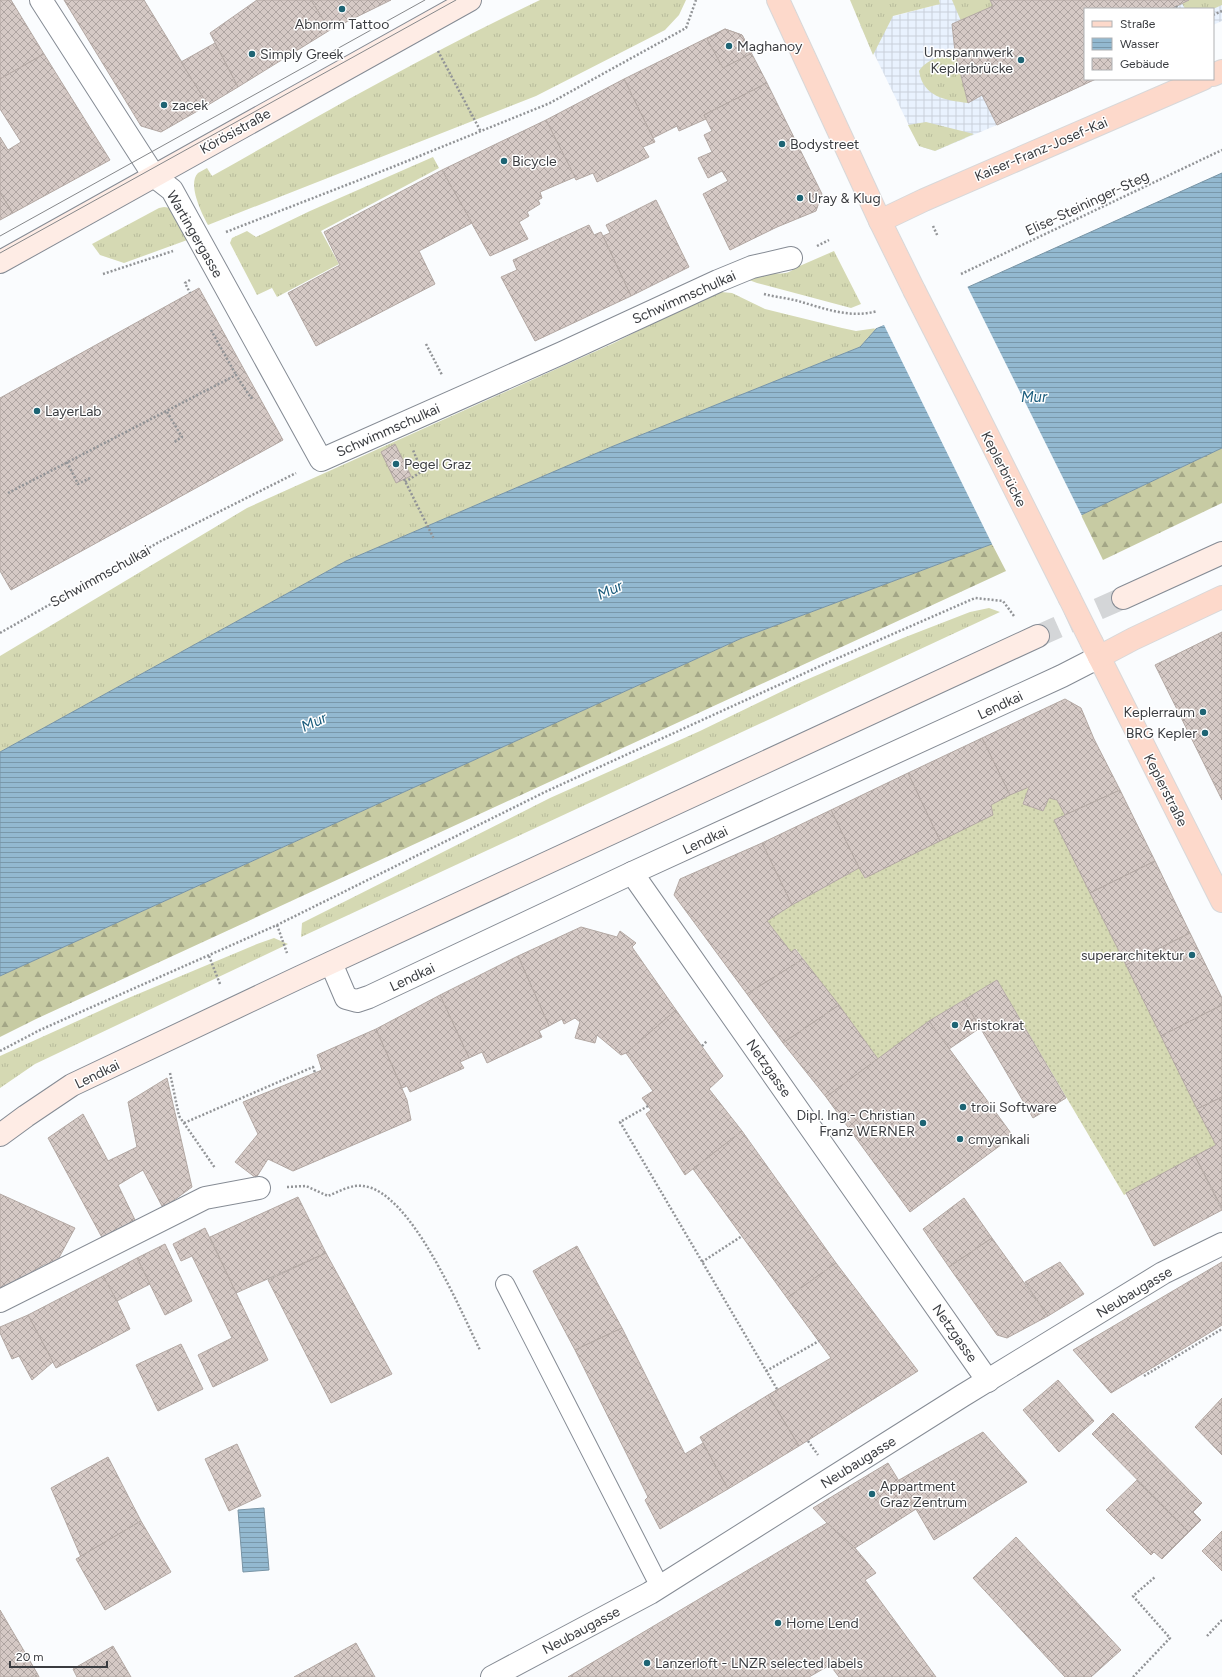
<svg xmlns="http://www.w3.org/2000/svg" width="1222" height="1677" viewBox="0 0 1222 1677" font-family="Figtree,sans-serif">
<defs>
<pattern id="industrial-grid" width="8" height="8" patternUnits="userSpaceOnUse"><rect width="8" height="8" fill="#e9f2fe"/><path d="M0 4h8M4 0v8" fill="none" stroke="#c9d0db"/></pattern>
<pattern id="grass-tufts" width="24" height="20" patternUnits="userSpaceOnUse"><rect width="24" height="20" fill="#d5d9b3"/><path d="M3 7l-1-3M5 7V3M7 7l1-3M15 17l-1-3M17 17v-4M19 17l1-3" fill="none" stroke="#b8bb9b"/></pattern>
<pattern id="forest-firs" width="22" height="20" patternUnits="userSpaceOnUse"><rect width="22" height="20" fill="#c7cba3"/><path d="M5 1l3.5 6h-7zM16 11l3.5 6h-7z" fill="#a3a686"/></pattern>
<pattern id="garden-dots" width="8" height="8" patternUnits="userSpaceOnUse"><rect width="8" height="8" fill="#d5d9b3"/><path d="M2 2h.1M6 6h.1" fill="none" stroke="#b8bb9b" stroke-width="1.8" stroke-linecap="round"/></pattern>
<pattern id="water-rules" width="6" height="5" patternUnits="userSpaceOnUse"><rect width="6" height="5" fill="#93b9d0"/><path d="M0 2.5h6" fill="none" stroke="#7998aa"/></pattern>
<pattern id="building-cross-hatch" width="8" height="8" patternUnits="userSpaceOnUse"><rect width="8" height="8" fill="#d5c9c5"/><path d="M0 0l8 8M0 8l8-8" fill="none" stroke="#aea4a1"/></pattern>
</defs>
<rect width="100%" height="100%" fill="#fafcfe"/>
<polygon fill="url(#industrial-grid)" points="939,0 1222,0 1222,21 1213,25 1213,9 1085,9 1085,79 1096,79 997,125 935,151 919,146 860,25 940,4"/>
<g fill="url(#grass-tufts)">
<path d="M540,0H686L679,15L665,30L536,96L208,225C202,214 187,184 198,173C201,171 204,170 207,168L212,176C320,115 427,54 540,0Z"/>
<polygon points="850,0 939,0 940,4 893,16 873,55"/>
<polygon points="952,0 990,0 993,6 961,21"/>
<polygon points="1189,0 1222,0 1222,5 1213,9 1185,9 1182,3"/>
<path d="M955,52L968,103C945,100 923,97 919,71C927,58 942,58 955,52Z"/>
<polygon points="926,122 974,134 935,151 919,146 908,125"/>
<polygon points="433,157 439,168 321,231 339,264 277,297 272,288 257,295 230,243 232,238 247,231 256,237 310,211"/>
<polygon points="164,207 171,208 190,239 124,263 100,255 92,244 159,208"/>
<path d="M834,251L861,304L851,308L757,283L749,280V277C752,276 757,274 761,273C772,272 786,277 795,268Z"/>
<polygon points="721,292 732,293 765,309 842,328 856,331 877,328 860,347 611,447 346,561 0,752 0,656 247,508 614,343 709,295"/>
<polygon points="989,608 1000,612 301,937 302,923 550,798 700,731 799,683 903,638 970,612"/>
<polygon points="274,938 288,944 35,1064 0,1088 0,1056 126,999 257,944"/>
</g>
<g fill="url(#forest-firs)">
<polygon points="1222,448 1222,503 1103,560 1081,515"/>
<polygon points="992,544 1006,571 36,1019 0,1037 0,976 742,638"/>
</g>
<polygon fill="url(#garden-dots)" points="1029,787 1023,803 1043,811 1049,798 1057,800 1065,815 1054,820 1216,1145 1124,1195 997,980 929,1021 878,1059 796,949 791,952 767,921 792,905 859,868 865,878 1010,794"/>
<g fill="url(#water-rules)" stroke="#7894a5">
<polygon points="1222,173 1222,448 1081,515 992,544 742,638 0,976 0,752 346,561 611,447 860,347 877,328"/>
<polygon points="264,1508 269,1570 243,1572 238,1510"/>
</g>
<polygon fill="#fafcfe" points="967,286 1082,516 993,546 884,325 874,329 876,326"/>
<g fill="url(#building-cross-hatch)" stroke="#b3a8a3">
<polygon points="0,0 11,0 44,54 0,79"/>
<polygon points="64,0 144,0 208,105 161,132 141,126"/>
<polygon points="257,0 311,0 330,30 238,87 210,33"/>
<polygon points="311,0 391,0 330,30"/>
<polygon points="990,0 1189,0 1171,9 1085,9 1085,79 1096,79 997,125 982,95 968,103 955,52 952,24 993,6"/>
<polygon points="725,29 742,35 767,83 704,115 706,119 679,131 677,126 653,138 624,79"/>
<polygon points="725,29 742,35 752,53 723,68 707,39"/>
<polygon points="215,43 238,87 208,105 181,62"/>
<polygon points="44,54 110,160 13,213 0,193 0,137 8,150 21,142 0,109 0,79"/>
<polygon points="624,79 655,142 643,147 649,157 597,182 593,173 576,180 546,120"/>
<polygon points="767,83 822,194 816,211 777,227 730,250 703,194 728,181 722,171 708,178 698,158 712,152 704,135 712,131 704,115"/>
<polygon points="546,120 575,177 540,192 542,198 538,200 540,204 527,212 529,216 519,222 528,239 490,256 442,170"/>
<polygon points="442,170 472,223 419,251 435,284 316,346 288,293 340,265 324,232"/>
<polygon points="0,193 13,213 0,220"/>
<polygon points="656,200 689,267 631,296 603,236 610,233 606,225"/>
<polygon points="589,225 594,235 601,232 631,296 535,341 501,277 517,270 513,260"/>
<polygon points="199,288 283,440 11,590 0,571 0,398"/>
<polygon points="395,444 411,476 396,483 381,452"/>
<polygon points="1222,632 1222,800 1155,665"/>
<polygon points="1065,699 1081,708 1094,739 1120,790 1065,815 1057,800 1049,798 1043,811 1023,804 1029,787 1010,795 982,738"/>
<polygon points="982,738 1010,795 991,805 993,815 940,841 908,773"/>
<polygon points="908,773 940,841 865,878 859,868 831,810"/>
<polygon points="1120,790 1155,861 1090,893 1054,820"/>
<polygon points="831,810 859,868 792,905 762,843"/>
<polygon points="762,843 792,905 767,921 791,952 795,949 803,959 747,994 674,895 680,879"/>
<polygon points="1155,861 1190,933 1126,965 1090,893"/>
<polygon points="581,927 617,937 620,931 636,943 632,947 676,1010 626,1053 621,1055 597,1035 595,1043 575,1038 580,1022 575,1018 564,1024 562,1019 549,1026 518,956"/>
<polygon points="1190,933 1222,998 1222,1005 1161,1036 1126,965"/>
<polygon points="518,956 549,1026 539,1031 542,1037 487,1063 482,1052 469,1058 440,995"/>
<polygon points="803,959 839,1005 783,1043 747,994"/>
<polygon points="997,980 1066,1098 1033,1118 964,1000"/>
<polygon points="440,995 469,1058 460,1062 464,1068 410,1092 407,1086 402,1088 376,1029"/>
<polygon points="964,1000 980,1028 949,1049 929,1021"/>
<polygon points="839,1005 878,1059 826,1097 783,1043"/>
<polygon points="1222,1005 1222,1097 1197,1109 1161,1036"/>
<polygon points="676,1010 723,1076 709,1089 742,1131 685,1175 646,1114 651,1110 642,1098 653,1091 626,1053"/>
<polygon points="929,1021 1013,1136 910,1212 826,1097"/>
<polygon points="376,1029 407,1100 411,1120 293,1171 268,1159 256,1178 235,1162 258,1134 243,1102 322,1070 317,1055"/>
<polygon points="167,1078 192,1187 163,1208 143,1170 118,1185 137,1224 105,1243 48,1138 83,1114 108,1161 137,1147 128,1102"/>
<polygon points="1222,1097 1222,1208 1195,1156 1216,1145 1197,1109"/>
<polygon points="742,1131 836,1263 787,1298 693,1169"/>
<polygon points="1195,1156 1222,1210 1154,1246 1126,1193"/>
<polygon points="0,1194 75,1228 54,1267 45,1264 31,1272 33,1276 0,1296"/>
<polygon points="298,1197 326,1253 236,1293 210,1237"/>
<polygon points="964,1198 992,1238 949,1267 923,1229"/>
<polygon points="205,1228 268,1360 213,1387 198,1355 232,1338 192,1256 181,1261 173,1244"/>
<polygon points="992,1238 1048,1316 1007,1338 997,1335 949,1267"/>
<polygon points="165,1244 192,1301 165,1315 137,1258"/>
<polygon points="577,1246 622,1328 575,1350 533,1271"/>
<polygon points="326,1253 392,1374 331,1403 268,1280"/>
<polygon points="137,1258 150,1284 117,1301 103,1276"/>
<polygon points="1060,1262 1084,1294 1048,1316 1025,1282"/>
<polygon points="1222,1262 1222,1325 1111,1393 1073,1350"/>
<polygon points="836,1263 918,1371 799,1446 768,1395 831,1358 787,1298"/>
<polygon points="103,1276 117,1301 130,1329 56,1368 28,1315"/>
<polygon points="28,1315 53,1362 32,1380 19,1356 12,1359 0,1333 0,1327"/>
<polygon points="622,1328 685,1454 703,1443 728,1489 660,1529 645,1500 648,1497 575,1350"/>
<polygon points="181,1344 203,1389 158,1411 136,1365"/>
<polygon points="1058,1380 1094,1421 1059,1452 1023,1410"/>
<polygon points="768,1395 799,1446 728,1489 700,1437"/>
<polygon points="1222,1398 1222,1455 1195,1427"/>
<polygon points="1113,1413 1202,1503 1193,1512 1201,1520 1189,1532 1092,1434"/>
<polygon points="983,1432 1027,1482 934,1540 899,1480"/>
<polygon points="237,1444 261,1496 229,1511 205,1459"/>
<polygon points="108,1457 141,1521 81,1557 51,1488"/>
<polygon points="888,1463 916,1509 855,1548 827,1523 813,1508"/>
<polygon points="1137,1480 1189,1532 1162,1559 1154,1552 1151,1555 1106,1510"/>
<polygon points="141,1521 171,1572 105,1610 76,1559"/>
<polygon points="827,1523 855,1548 876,1573 865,1580 936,1677 839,1677 830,1665 809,1677 568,1677"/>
<polygon points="1222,1531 1222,1571 1202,1551"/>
<polygon points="1016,1537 1121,1650 1091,1677 1065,1677 973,1578"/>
<polygon points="0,1610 37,1673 31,1677 0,1677"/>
<polygon points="356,1643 375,1677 294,1677"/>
<polygon points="113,1646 131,1677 77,1677 73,1669"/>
<polygon points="37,1673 39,1677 31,1677"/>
</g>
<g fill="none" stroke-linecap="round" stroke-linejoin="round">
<polyline stroke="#d4d6d8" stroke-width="22" stroke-dasharray="22 11" stroke-linecap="butt" points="1038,636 1123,598"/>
<defs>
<polyline id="service" points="505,1284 660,1587"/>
<g id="minor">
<polyline points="41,0 154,176 172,190 321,460 562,353 718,281 752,267 791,258"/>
<polyline points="632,873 988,1381"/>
<polyline points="331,963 346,998 357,1001 369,997 632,873 1062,676 1099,657"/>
<polyline points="0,1301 205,1198 259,1188"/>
<polyline points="492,1677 650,1593 962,1396 1163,1273 1222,1244"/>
</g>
<g id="secondary">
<polyline points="0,262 470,0"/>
<polyline points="1123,598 1222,553"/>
<polyline points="0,1135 26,1116 72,1085 300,977 1038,636"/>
</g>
<g id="primary">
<polyline points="778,0 880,221 914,290"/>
<polyline points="1213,75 1222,71"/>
<polyline points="880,221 924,200 1203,79"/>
<polyline points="970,400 1069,597"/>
<polyline points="1092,643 1222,901"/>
<polyline points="1099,657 1133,639 1222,597"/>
</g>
</defs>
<use href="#service" stroke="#858b94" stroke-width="20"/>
<use href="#minor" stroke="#858b94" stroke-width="24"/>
<use href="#secondary" stroke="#858b94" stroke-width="24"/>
<use href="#primary" stroke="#d8d8d9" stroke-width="24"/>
<g stroke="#929497" stroke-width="2.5" stroke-dasharray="2 2" stroke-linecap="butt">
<polyline points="1176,6 1178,9"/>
<polyline points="1213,15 1222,11"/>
<polyline points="438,51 481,132"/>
<polyline points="933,226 938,237"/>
<polyline points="226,232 390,168 550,103 686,28 696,0"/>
<polyline points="817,246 829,240"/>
<polyline points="103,274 173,251"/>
<polyline points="961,274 1222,150"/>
<polyline points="190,280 185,283 190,293"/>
<path d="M764,294C775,297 787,298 798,301C823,308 850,319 877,311"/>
<polyline points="211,330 236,375"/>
<polyline points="426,344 442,375"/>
<polyline points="167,412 182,437 173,443"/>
<polyline points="67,462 78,484 90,478"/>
<polyline points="404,479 434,539"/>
<polyline points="405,482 421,472 421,469 413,450"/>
<polyline points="8,493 236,375 251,398 253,397"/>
<polyline points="0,633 161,541 296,473"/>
<polyline points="277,925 287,953"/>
<polyline points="209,956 220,984"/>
<polyline points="702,1046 707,1041"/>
<polyline points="0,1051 40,1030 277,925 547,791 829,662 975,598 1003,601 1014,616"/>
<polyline points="170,1073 179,1116 215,1168"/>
<polyline points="648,1106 620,1122 777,1389"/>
<polyline points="184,1123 313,1067 315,1073"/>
<path d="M287,1187L306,1186L328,1196C338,1192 352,1184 363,1186C411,1191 460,1310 480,1350"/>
<polyline points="702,1262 742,1236"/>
<polyline points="766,1371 819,1341"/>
<polyline points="1144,1376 1222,1329"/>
<polyline points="808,1441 818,1455"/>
<polyline points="1207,1636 1222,1620"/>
<polyline points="1133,1677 1170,1638 1133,1596 1155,1577"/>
</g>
<use href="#service" stroke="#fff" stroke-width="18"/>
<use href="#minor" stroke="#fff" stroke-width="22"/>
<use href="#secondary" stroke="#feece5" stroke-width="22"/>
<use href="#primary" stroke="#fdd9cb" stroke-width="22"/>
<g stroke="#86888b" stroke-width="1">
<polyline points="0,236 425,0"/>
<polyline points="0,253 456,0"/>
</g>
<defs>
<g id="primary-bridge">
<polyline points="914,290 970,400"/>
<polyline points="1069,597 1092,643"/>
</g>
</defs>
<use href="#primary-bridge" stroke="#d8d8d9" stroke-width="24" stroke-linecap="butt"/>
<use href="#primary-bridge" stroke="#fdd9cb" stroke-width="22"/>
</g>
<g fill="#1d6474" stroke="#fff" stroke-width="1.5">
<circle cx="342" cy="9" r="4"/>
<circle cx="729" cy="46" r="4"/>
<circle cx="252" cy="54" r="4"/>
<circle cx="1021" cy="60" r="4"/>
<circle cx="164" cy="105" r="4"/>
<circle cx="782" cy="144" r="4"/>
<circle cx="504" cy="161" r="4"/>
<circle cx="800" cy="198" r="4"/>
<circle cx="37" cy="411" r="4"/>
<circle cx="396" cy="464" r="4"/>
<circle cx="1203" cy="712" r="4"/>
<circle cx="1205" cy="733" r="4"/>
<circle cx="1192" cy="955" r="4"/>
<circle cx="955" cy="1025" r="4"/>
<circle cx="963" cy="1107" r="4"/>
<circle cx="923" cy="1123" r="4"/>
<circle cx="960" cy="1139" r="4"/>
<circle cx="872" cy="1494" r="4"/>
<circle cx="778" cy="1623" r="4"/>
<circle cx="647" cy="1663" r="4"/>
</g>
<g text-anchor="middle" stroke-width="3" stroke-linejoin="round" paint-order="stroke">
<g font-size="14" fill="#3a3c40" stroke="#fff" text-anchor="start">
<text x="342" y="29" text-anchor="middle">Abnorm Tattoo</text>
<text x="737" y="51">Maghanoy</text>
<text x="1013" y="57" text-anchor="end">Umspannwerk<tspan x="1013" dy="16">Keplerbrücke</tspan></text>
<text x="260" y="59">Simply Greek</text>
<text x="172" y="110">zacek</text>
<text x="790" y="149">Bodystreet</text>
<text x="512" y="166">Bicycle</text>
<text x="808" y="203">Uray &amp; Klug</text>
<text x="45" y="416">LayerLab</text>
<text x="404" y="469">Pegel Graz</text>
<text x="1195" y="717" text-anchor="end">Keplerraum</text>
<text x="1197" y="738" text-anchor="end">BRG Kepler</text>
<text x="1184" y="960" text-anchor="end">superarchitektur</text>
<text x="963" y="1030">Aristokrat</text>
<text x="971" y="1112">troii Software</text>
<text x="915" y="1120" text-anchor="end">Dipl. Ing.- Christian<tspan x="915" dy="16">Franz WERNER</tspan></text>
<text x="968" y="1144">cmyankali</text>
<text x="880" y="1491">Appartment<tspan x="880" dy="16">Graz Zentrum</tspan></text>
<text x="786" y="1628">Home Lend</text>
<text x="655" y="1668">Lanzerloft - LNZR selected labels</text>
</g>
<g font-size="14" fill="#3a3c40" stroke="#fff">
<text transform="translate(235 131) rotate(-29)" y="5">Körösistraße</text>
<text transform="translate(1041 149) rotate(-23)" y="5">Kaiser-Franz-Josef-Kai</text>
<text transform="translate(1087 203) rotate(-25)" y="5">Elise-Steininger-Steg</text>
<text transform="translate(195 234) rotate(60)" y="5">Wartingergasse</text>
<text transform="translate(684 297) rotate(-24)" y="5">Schwimmschulkai</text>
<text transform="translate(388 430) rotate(-24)" y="5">Schwimmschulkai</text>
<text transform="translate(1004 469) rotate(63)" y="5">Keplerbrücke</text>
<text transform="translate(100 576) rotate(-29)" y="5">Schwimmschulkai</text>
<text transform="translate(1000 705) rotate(-25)" y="5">Lendkai</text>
<text transform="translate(1166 790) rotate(63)" y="5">Keplerstraße</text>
<text transform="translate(705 840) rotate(-25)" y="5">Lendkai</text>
<text transform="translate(412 977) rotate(-25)" y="5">Lendkai</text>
<text transform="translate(769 1068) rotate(55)" y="5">Netzgasse</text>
<text transform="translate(97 1074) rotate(-26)" y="5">Lendkai</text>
<text transform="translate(1134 1292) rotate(-31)" y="5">Neubaugasse</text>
<text transform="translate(955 1333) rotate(55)" y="5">Netzgasse</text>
<text transform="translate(858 1462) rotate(-32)" y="5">Neubaugasse</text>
<text transform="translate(581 1630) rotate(-28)" y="5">Neubaugasse</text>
</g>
<g font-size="15" font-style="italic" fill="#1b5d7d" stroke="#fff">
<text x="1034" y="402">Mur</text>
<text transform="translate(610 590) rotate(-24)" y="5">Mur</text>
<text transform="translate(314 722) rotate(-24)" y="5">Mur</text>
</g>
</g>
<rect x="1084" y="8" width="130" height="72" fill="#ffffff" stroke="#b0b1b3"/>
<rect x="1092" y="21" width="20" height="6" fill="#fdd9cb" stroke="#b0b1b3"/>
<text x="1120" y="28" font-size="12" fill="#3a3c40">Straße</text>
<rect x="1092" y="38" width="20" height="12" fill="url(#water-rules)" stroke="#b0b1b3"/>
<text x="1120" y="48" font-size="12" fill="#3a3c40">Wasser</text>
<rect x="1092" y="58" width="20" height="12" fill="url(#building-cross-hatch)" stroke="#b0b1b3"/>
<text x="1120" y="68" font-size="12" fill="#3a3c40">Gebäude</text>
<path d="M10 1661v6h97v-6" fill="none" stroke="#3a3c40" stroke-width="2"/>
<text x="16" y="1661" font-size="12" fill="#3a3c40" stroke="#ffffff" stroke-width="3" paint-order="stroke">20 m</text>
</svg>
